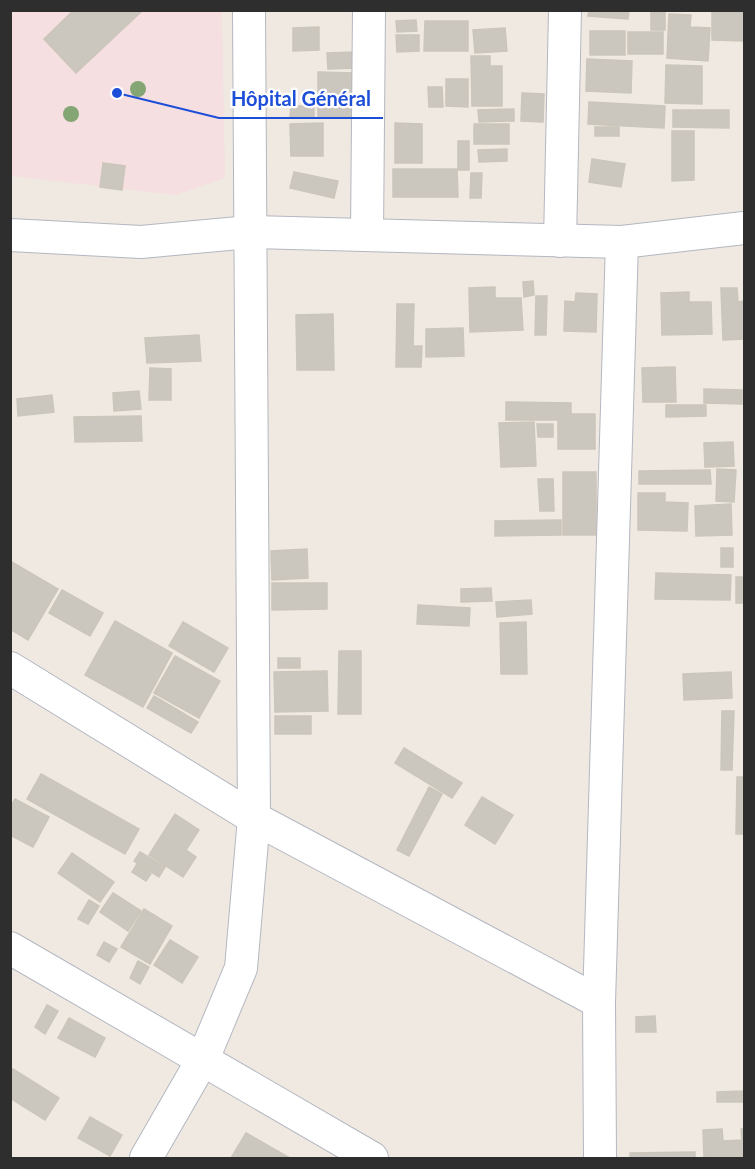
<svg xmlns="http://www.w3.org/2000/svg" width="755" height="1169" viewBox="0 0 755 1169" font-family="Lato,sans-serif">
<rect width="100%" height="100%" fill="#efe9e1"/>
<polygon fill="#f5dfe0" points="11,11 222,11 225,178 176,195 11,176"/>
<g fill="#cbc7bf" stroke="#cbc5ba" stroke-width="1.5">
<polygon points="74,10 143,10 76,73 44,39"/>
<polygon points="589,10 629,10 628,19 588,16"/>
<rect x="651" y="10" width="14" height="20"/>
<polygon points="712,10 744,10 744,41 712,40"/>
<polygon points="669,14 691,15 690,27 710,28 708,61 667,58"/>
<polygon points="416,20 417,31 397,32 396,21"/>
<polygon points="425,21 468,21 468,51 424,51"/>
<polygon points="319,27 319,50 293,51 293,28"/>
<polygon points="505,28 507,51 475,53 473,30"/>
<rect x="590" y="31" width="35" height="24"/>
<rect x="628" y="32" width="35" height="22"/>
<polygon points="396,35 419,35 419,51 397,52"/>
<polygon points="356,52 357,68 328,69 327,53"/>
<polygon points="471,56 490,56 490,66 502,66 502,106 472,106"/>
<polygon points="587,59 632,61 631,93 586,91"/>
<polygon points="666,65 702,66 702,104 665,103"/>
<polygon points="318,72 352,73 352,118 318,118"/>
<polygon points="446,79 468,79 468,107 446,106"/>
<polygon points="428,87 442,87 443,107 429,107"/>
<polygon points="522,93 544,94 543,122 521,121"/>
<polygon points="589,102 665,106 664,128 588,124"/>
<polygon points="291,106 314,106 314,117 290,117"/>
<polygon points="514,109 514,121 479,122 478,110"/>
<polygon points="673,110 729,110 729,128 673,127"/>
<polygon points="323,123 323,156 291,156 290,124"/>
<polygon points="395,123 422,124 422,163 395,163"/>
<rect x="474" y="124" width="35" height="20"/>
<rect x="595" y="127" width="24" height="9"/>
<polygon points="672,131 694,131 694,180 672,181"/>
<rect x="458" y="141" width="11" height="29"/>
<polygon points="507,149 507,161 479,162 478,150"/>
<polygon points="592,159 625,164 621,187 589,182"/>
<polygon points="103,163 125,166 122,190 100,187"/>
<polygon points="393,169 457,169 458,197 393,197"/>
<polygon points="294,172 338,181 334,198 290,188"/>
<polygon points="471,173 482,173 481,198 470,198"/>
<polygon points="533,281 534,295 524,297 523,282"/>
<polygon points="495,287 495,298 521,298 523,330 470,332 469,288"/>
<polygon points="721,288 737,288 738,302 744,301 744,339 723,340"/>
<polygon points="689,292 689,302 711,302 712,334 662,335 661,293"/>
<polygon points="576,293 597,294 596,332 564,331 565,301 575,302"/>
<polygon points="536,296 547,296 546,335 535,335"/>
<polygon points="397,304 414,304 413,346 422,346 421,367 396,367"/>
<polygon points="333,314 334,370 297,370 296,315"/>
<polygon points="463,328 464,356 426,357 426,329"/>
<polygon points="199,335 201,361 147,363 145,338"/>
<polygon points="675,367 676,402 643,402 642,368"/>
<polygon points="150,368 171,369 171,400 149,400"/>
<polygon points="704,389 742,390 742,404 704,403"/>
<polygon points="139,391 141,409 114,411 113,393"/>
<polygon points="52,395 54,412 18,416 17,399"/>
<polygon points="506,402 571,403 571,414 595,414 595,449 558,449 558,420 506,420"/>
<polygon points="666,405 706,405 706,416 666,417"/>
<polygon points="141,416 142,441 75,442 74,417"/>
<polygon points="534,422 536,466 501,467 499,423"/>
<polygon points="537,424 553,424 553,437 538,437"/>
<polygon points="733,442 734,466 705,467 704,443"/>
<polygon points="717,469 736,470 734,502 716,501"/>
<polygon points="710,470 711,484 639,484 639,471"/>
<rect x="563" y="472" width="33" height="63"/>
<polygon points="538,479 553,479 554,511 540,511"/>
<polygon points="638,493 665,493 665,502 688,503 687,531 638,530"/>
<polygon points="731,504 732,535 696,536 695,506"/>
<polygon points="561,520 561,535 495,536 495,521"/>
<rect x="721" y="548" width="12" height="19"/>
<polygon points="307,549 308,578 272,580 271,551"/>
<polygon points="10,561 58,589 28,640 10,629"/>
<polygon points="656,573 731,575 730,600 655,599"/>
<rect x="736" y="577" width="8" height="26"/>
<polygon points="272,583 327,583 327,609 272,610"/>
<polygon points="491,588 492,601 461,602 461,589"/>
<polygon points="62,590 103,613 90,636 49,613"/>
<polygon points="531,600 532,614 497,617 496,602"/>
<polygon points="418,605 470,608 469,626 417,624"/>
<polygon points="115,621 172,653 143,707 85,675"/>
<polygon points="183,622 228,648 214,672 169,646"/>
<polygon points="526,622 527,674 501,674 500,623"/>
<polygon points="339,651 361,651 361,714 338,714"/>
<polygon points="175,656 220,681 199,718 154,693"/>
<rect x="278" y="658" width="22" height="10"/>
<polygon points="327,671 328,711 275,712 274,672"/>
<polygon points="731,672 732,698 684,700 683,674"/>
<polygon points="154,696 198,722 191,733 147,708"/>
<polygon points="722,711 734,711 732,770 721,770"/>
<rect x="275" y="716" width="36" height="18"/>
<polygon points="404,748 462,783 452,798 395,763"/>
<polygon points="41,774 139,829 125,854 27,799"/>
<polygon points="737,777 744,777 744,834 736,834"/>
<polygon points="429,787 442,794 409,856 397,850"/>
<polygon points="482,797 513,815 495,844 465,825"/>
<polygon points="15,799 49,817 33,847 10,835 10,808"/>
<polygon points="175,814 199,830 186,850 196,857 183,877 149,855"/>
<polygon points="140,852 165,867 159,877 134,861"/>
<polygon points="72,853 114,882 100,902 58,873"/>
<polygon points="137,864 151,874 146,881 132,872"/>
<polygon points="113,893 141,911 128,931 100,912"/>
<polygon points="89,900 99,906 88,924 78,919"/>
<polygon points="144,909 172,926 150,964 121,947"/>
<polygon points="170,940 198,957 182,983 154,965"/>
<polygon points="104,942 117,949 109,962 97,955"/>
<polygon points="138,961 149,967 140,984 130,978"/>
<polygon points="47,1005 58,1011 45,1034 35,1027"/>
<polygon points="655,1016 656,1032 636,1032 636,1017"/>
<polygon points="69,1018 105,1038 95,1057 58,1038"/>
<polygon points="13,1069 59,1098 45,1120 10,1098 10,1073"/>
<polygon points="744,1091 744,1102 717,1102 717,1092"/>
<polygon points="90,1117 122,1135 110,1156 78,1138"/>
<polygon points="722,1129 723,1141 742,1140 741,1129 744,1129 744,1158 704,1158 703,1130"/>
<polygon points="246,1133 290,1158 231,1158"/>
<polygon points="695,1152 695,1158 630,1158 630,1153"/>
</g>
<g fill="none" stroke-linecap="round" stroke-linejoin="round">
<defs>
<g id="minor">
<polyline points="367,234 369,10"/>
<polyline points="10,235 141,242 250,232 622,242 744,228"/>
<polyline points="560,241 565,10"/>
<polyline points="10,668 254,818 599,1002"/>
<polyline points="10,948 372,1158"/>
<polyline points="146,1158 203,1059 241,968 254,818 249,10"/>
<polyline points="600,1158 599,1002 622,242"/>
</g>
</defs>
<use href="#minor" stroke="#b4b7c1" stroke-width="34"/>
<use href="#minor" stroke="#fff" stroke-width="32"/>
</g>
<g fill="#84a574">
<circle cx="138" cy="89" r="8"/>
<circle cx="71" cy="114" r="8"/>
</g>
<path fill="none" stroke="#1d4ed8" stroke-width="2" d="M117 93L219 118H383"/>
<circle fill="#1d4ed8" stroke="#fff" stroke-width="2" cx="117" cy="93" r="6"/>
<g font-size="20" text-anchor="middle" font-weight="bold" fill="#1d4ed8" stroke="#fff" stroke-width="4.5" stroke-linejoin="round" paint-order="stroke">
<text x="301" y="106">Hôpital Général</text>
</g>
<rect width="755" height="1169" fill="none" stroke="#2e2e2e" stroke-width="24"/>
</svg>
